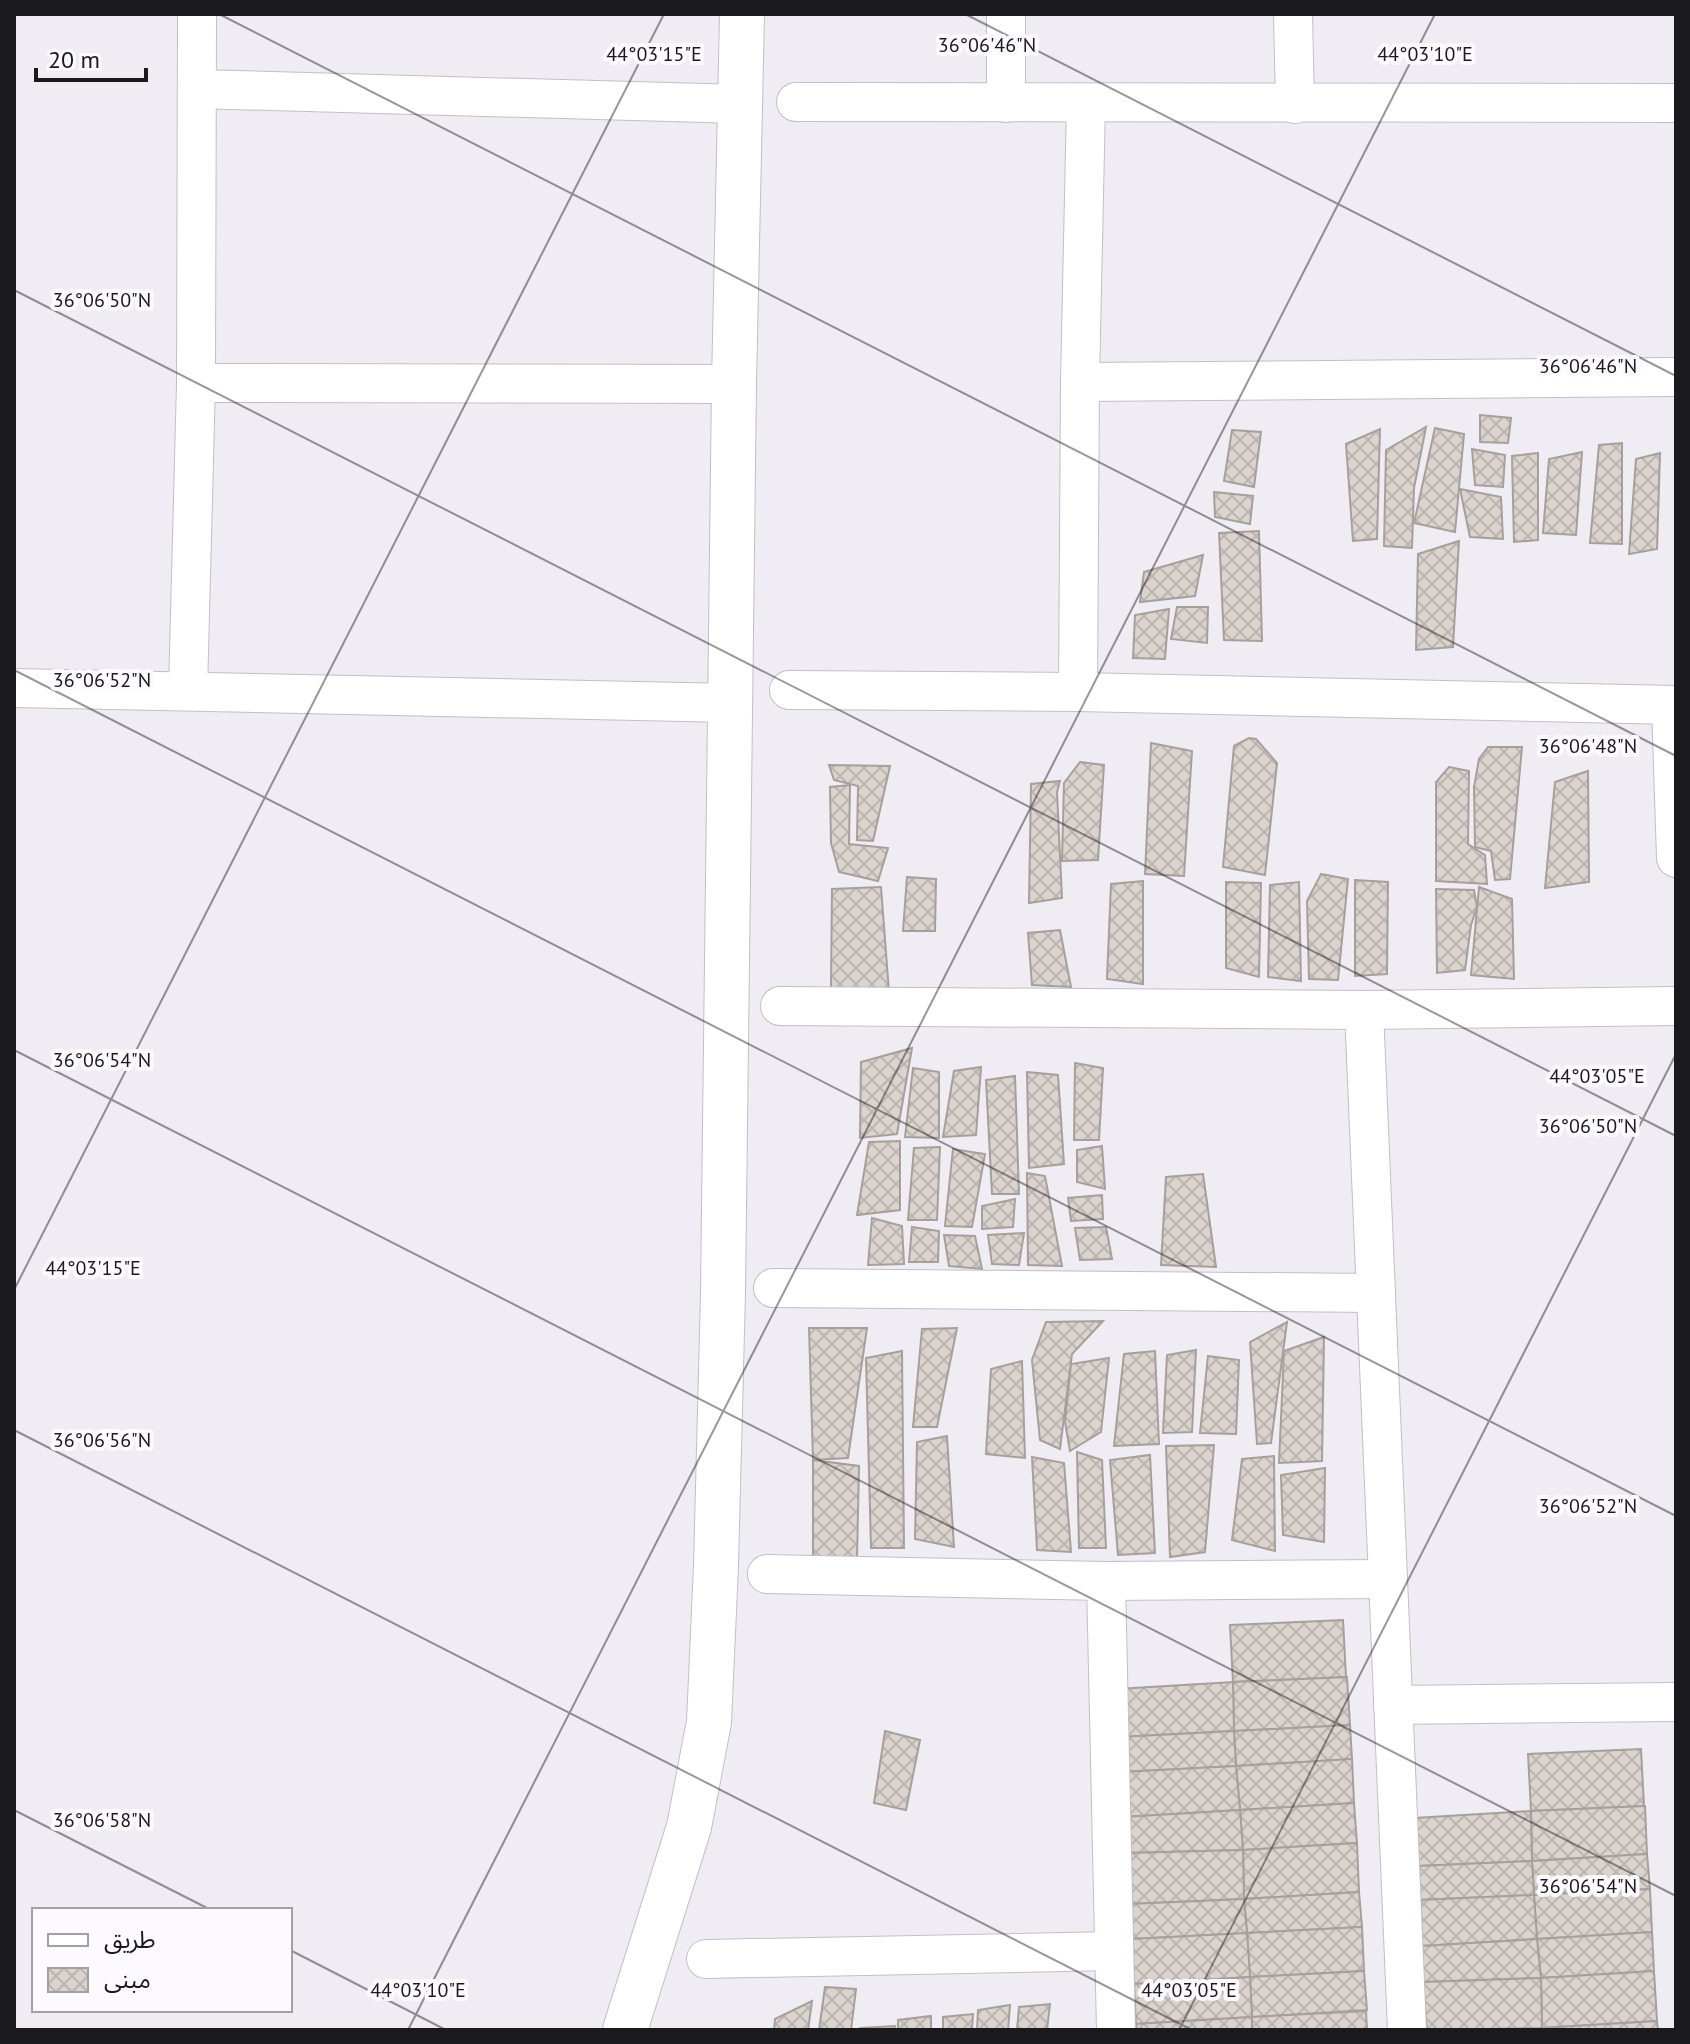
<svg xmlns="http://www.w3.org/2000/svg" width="1690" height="2044" viewBox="0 0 1690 2044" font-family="'PT Sans','Noto Sans Arabic',sans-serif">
<defs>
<pattern id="building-cross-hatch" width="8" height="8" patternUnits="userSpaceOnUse" patternTransform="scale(2)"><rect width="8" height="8" fill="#dbd3ce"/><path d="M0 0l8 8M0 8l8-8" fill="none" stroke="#bbb5b0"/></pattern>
</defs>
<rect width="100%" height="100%" fill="#efecf4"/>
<g fill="url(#building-cross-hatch)" stroke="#a79f9b" stroke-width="2">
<polygon points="1480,415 1511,418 1508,443 1480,442"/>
<polygon points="1426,427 1414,488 1412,548 1384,546 1386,450"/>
<polygon points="1435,428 1464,434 1455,532 1414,523"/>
<polygon points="1380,429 1377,539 1353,541 1346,444"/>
<polygon points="1232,430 1261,432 1254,487 1224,481"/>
<polygon points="1622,443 1622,544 1590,543 1599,445"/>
<polygon points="1472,449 1505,455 1503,487 1475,485"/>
<polygon points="1582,452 1576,535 1543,533 1549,459"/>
<polygon points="1538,453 1538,540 1514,542 1512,456"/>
<polygon points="1660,453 1657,549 1629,554 1636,459"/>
<polygon points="1460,489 1501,497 1503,539 1470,537"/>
<polygon points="1214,492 1253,496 1250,524 1215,517"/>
<polygon points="1259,531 1262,641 1224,640 1219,533"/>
<polygon points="1459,541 1453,647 1416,650 1418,554"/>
<polygon points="1203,555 1195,596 1140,602 1144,572"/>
<polygon points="1177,607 1208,607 1207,643 1171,639"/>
<polygon points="1169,609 1165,659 1133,658 1135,615"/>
<polygon points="1249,738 1256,739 1277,763 1265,875 1223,867 1234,746"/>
<polygon points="1151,743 1192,751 1184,876 1145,874"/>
<polygon points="1488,747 1522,747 1510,879 1495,880 1491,851 1475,847 1474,787 1479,759"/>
<polygon points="1080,762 1104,765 1098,860 1062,861 1064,783"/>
<polygon points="829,765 890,766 873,841 857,840 858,786 834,780"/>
<polygon points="1449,767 1469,771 1468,844 1485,855 1487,884 1436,881 1436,782"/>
<polygon points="1588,771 1589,882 1545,888 1555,782"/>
<polygon points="1060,781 1057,792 1062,898 1029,903 1031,784"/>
<polygon points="850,785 849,844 888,848 878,881 839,872 831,843 830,787"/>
<polygon points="1321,874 1348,879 1338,980 1309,979 1307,901"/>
<polygon points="907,877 936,879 935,931 903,931"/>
<polygon points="1355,880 1388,882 1387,974 1355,976"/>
<polygon points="1143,881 1143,984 1107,979 1111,884"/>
<polygon points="1226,882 1261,883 1259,977 1226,968"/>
<polygon points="1299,882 1301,981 1268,977 1270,885"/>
<polygon points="881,887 889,992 831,988 832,889"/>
<polygon points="1479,887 1512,899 1514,979 1471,975"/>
<polygon points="1436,889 1474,890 1477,907 1471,925 1465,970 1437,973"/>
<polygon points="1060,930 1071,987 1032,985 1028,933"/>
<polygon points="912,1048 897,1134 860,1138 861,1062"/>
<polygon points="1075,1063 1103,1068 1099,1140 1074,1140"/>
<polygon points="981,1067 976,1135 943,1137 954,1071"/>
<polygon points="913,1068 939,1072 939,1138 905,1137"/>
<polygon points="1027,1072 1058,1075 1064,1164 1029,1168"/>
<polygon points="1015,1076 1019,1194 992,1194 986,1080"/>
<polygon points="900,1141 900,1210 857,1215 869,1142"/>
<polygon points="1102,1146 1105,1189 1077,1182 1077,1150"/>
<polygon points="940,1147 937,1220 908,1220 914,1148"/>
<polygon points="953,1149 985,1154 972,1227 945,1226"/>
<polygon points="1027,1173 1045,1176 1062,1266 1028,1265"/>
<polygon points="1203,1174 1216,1267 1161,1265 1166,1177"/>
<polygon points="1102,1195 1103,1219 1071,1221 1068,1198"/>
<polygon points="1015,1199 1013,1227 982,1229 982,1206"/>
<polygon points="872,1218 902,1226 904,1264 868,1265"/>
<polygon points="912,1227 939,1231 938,1262 909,1262"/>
<polygon points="1106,1227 1112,1259 1080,1260 1075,1228"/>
<polygon points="1024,1233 1019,1265 992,1264 988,1235"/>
<polygon points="944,1235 975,1236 982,1269 949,1266"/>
<polygon points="1103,1321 1072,1354 1060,1449 1040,1440 1032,1360 1046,1322"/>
<polygon points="1287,1322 1271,1443 1257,1444 1250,1342"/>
<polygon points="809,1328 867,1328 848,1458 813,1460"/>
<polygon points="957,1328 937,1427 913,1427 922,1329"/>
<polygon points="1324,1337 1322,1461 1279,1463 1284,1351"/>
<polygon points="1196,1350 1192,1432 1163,1433 1167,1355"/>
<polygon points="902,1351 904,1548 871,1548 866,1358"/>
<polygon points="1155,1351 1159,1444 1114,1446 1124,1354"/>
<polygon points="1208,1356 1239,1360 1236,1434 1200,1433"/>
<polygon points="1109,1358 1101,1432 1070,1451 1065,1422 1071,1364"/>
<polygon points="1022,1361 1025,1458 986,1454 991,1369"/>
<polygon points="947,1436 954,1547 915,1539 917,1442"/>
<polygon points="1214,1445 1205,1552 1170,1557 1166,1446"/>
<polygon points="1077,1452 1102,1460 1106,1548 1079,1548"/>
<polygon points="1150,1455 1155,1553 1118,1555 1110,1460"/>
<polygon points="1274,1456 1275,1551 1232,1540 1242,1459"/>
<polygon points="1032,1457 1064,1463 1071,1552 1037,1550"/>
<polygon points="813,1460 859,1466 857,1559 813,1557"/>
<polygon points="1325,1468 1324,1542 1283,1535 1281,1475"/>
<polygon points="1343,1620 1346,1677 1233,1682 1230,1625"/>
<polygon points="1347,1677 1350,1725 1234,1731 1233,1682"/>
<polygon points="1233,1682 1234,1731 1120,1737 1117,1689"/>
<polygon points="1350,1725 1352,1759 1236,1766 1234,1731"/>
<polygon points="885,1731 920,1740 906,1810 874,1803"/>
<polygon points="1234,1731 1236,1766 1122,1772 1120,1737"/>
<polygon points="1641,1749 1644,1806 1531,1811 1528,1754"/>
<polygon points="1352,1759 1354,1803 1240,1810 1236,1766"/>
<polygon points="1236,1766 1240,1810 1124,1817 1122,1772"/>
<polygon points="1354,1803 1357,1843 1243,1850 1240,1810"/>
<polygon points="1645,1806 1647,1854 1532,1861 1531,1811"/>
<polygon points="1240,1810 1243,1850 1126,1853 1124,1817"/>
<polygon points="1531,1811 1532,1861 1418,1866 1415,1818"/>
<polygon points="1357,1843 1359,1892 1244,1899 1243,1850"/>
<polygon points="1243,1850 1244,1899 1130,1904 1126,1853"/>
<polygon points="1647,1854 1650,1889 1534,1895 1532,1861"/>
<polygon points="1532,1861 1534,1895 1420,1900 1418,1866"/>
<polygon points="1650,1889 1652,1932 1537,1939 1534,1895"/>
<polygon points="1359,1892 1362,1927 1247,1933 1244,1899"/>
<polygon points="1534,1895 1537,1939 1422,1946 1420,1900"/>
<polygon points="1244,1899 1247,1933 1132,1939 1130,1904"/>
<polygon points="1362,1927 1364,1971 1250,1977 1247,1933"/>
<polygon points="1652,1932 1654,1971 1541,1978 1537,1939"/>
<polygon points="1247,1933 1250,1977 1134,1984 1132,1939"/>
<polygon points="1537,1939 1541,1978 1423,1982 1422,1946"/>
<polygon points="1364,1971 1367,2010 1252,2017 1250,1977"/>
<polygon points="1654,1971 1657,2021 1542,2028 1541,1978"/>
<polygon points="1250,1977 1252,2017 1136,2024 1134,1984"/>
<polygon points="1541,1978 1542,2028 1427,2030 1423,1982"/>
<polygon points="825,1987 856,1989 851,2030 819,2030"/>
<polygon points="812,2001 808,2030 774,2030 775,2019"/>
<polygon points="1050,2004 1047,2030 1017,2030 1019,2007"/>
<polygon points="1010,2005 1008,2030 977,2030 978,2010"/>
<polygon points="1366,2011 1367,2030 1252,2030 1252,2017"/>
<polygon points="973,2014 972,2030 943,2030 943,2017"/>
<polygon points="931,2016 931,2030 898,2030 898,2020"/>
<polygon points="1252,2017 1252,2030 1137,2030 1136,2024"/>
<polygon points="1657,2021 1658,2030 1542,2030 1542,2028"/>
<polygon points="895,2026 894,2030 859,2030 860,2028"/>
</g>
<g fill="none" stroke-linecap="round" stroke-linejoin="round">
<defs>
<g id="street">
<polyline points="1293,14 1295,104"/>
<polyline points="197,89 740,104"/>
<polyline points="796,102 1676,103"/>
<polyline points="1006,103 1006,14"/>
<polyline points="1080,382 1676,377"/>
<polyline points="196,383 734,384"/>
<polyline points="14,688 731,703"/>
<polyline points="789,690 1078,692 1676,705"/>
<polyline points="188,691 196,383 197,14"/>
<polyline points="1078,692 1080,382 1086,103"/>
<polyline points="1671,705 1676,858"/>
<polyline points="780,1006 1364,1010 1676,1006"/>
<polyline points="1364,1010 1407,2030"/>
<polyline points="773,1288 1376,1293"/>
<polyline points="767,1574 1106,1581 1388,1579"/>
<polyline points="1106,1581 1116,2030"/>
<polyline points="1393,1705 1676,1702"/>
<polyline points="706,1959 1114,1951"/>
</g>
<polyline id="secondary" points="625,2030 689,1827 709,1722 716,1566 723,1292 734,384 742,14"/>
</defs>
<use href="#street" stroke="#c2bfc7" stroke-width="40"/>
<use href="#secondary" stroke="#c2bfc7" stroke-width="46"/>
<use href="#street" stroke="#fff" stroke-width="38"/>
<use href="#secondary" stroke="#fff" stroke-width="44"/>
</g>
<path fill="none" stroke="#1a191c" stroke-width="2" stroke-opacity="0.45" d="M219,14L1676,756M965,14L1676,376M14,290L1676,1136M14,670L1676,1516M14,1050L1676,1896M14,1290L664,14M14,1430L1192,2030M14,1810L211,1910M290,1950L446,2030M408,2030L1435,14M1179,2030L1676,1054"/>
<g font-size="20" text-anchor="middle" fill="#1a191c" stroke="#fcfaff" stroke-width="8" stroke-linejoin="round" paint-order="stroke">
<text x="987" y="52">36°06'46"N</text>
<text x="654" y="61">44°03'15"E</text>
<text x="1425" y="61">44°03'10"E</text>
<text x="102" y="307">36°06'50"N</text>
<text x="1588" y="373">36°06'46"N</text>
<text x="102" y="687">36°06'52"N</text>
<text x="1588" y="753">36°06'48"N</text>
<text x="102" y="1067">36°06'54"N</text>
<text x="1597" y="1083">44°03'05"E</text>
<text x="1588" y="1133">36°06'50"N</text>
<text x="93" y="1275">44°03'15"E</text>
<text x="102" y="1447">36°06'56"N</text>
<text x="1588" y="1513">36°06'52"N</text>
<text x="102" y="1827">36°06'58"N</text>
<text x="1588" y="1893">36°06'54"N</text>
<text x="418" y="1997">44°03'10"E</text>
<text x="1189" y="1997">44°03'05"E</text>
</g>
<rect width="1690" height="2044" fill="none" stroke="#1a191c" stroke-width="32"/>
<rect x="32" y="1908" width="260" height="104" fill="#fcfaff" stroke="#a2a0a4" stroke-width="2"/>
<rect x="48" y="1934" width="40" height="12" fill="#ffffff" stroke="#a2a0a4" stroke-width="2"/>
<text x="104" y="1948" font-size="24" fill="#1a191c">طريق</text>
<rect x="48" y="1968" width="40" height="24" fill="url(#building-cross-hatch)" stroke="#a2a0a4" stroke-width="2"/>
<text x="104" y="1988" font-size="24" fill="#1a191c">مبنى</text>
<path d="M36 68v12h110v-12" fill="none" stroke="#1a191c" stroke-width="4"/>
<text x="48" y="68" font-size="24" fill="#1a191c" stroke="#fcfaff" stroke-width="6" paint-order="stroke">20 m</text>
</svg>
